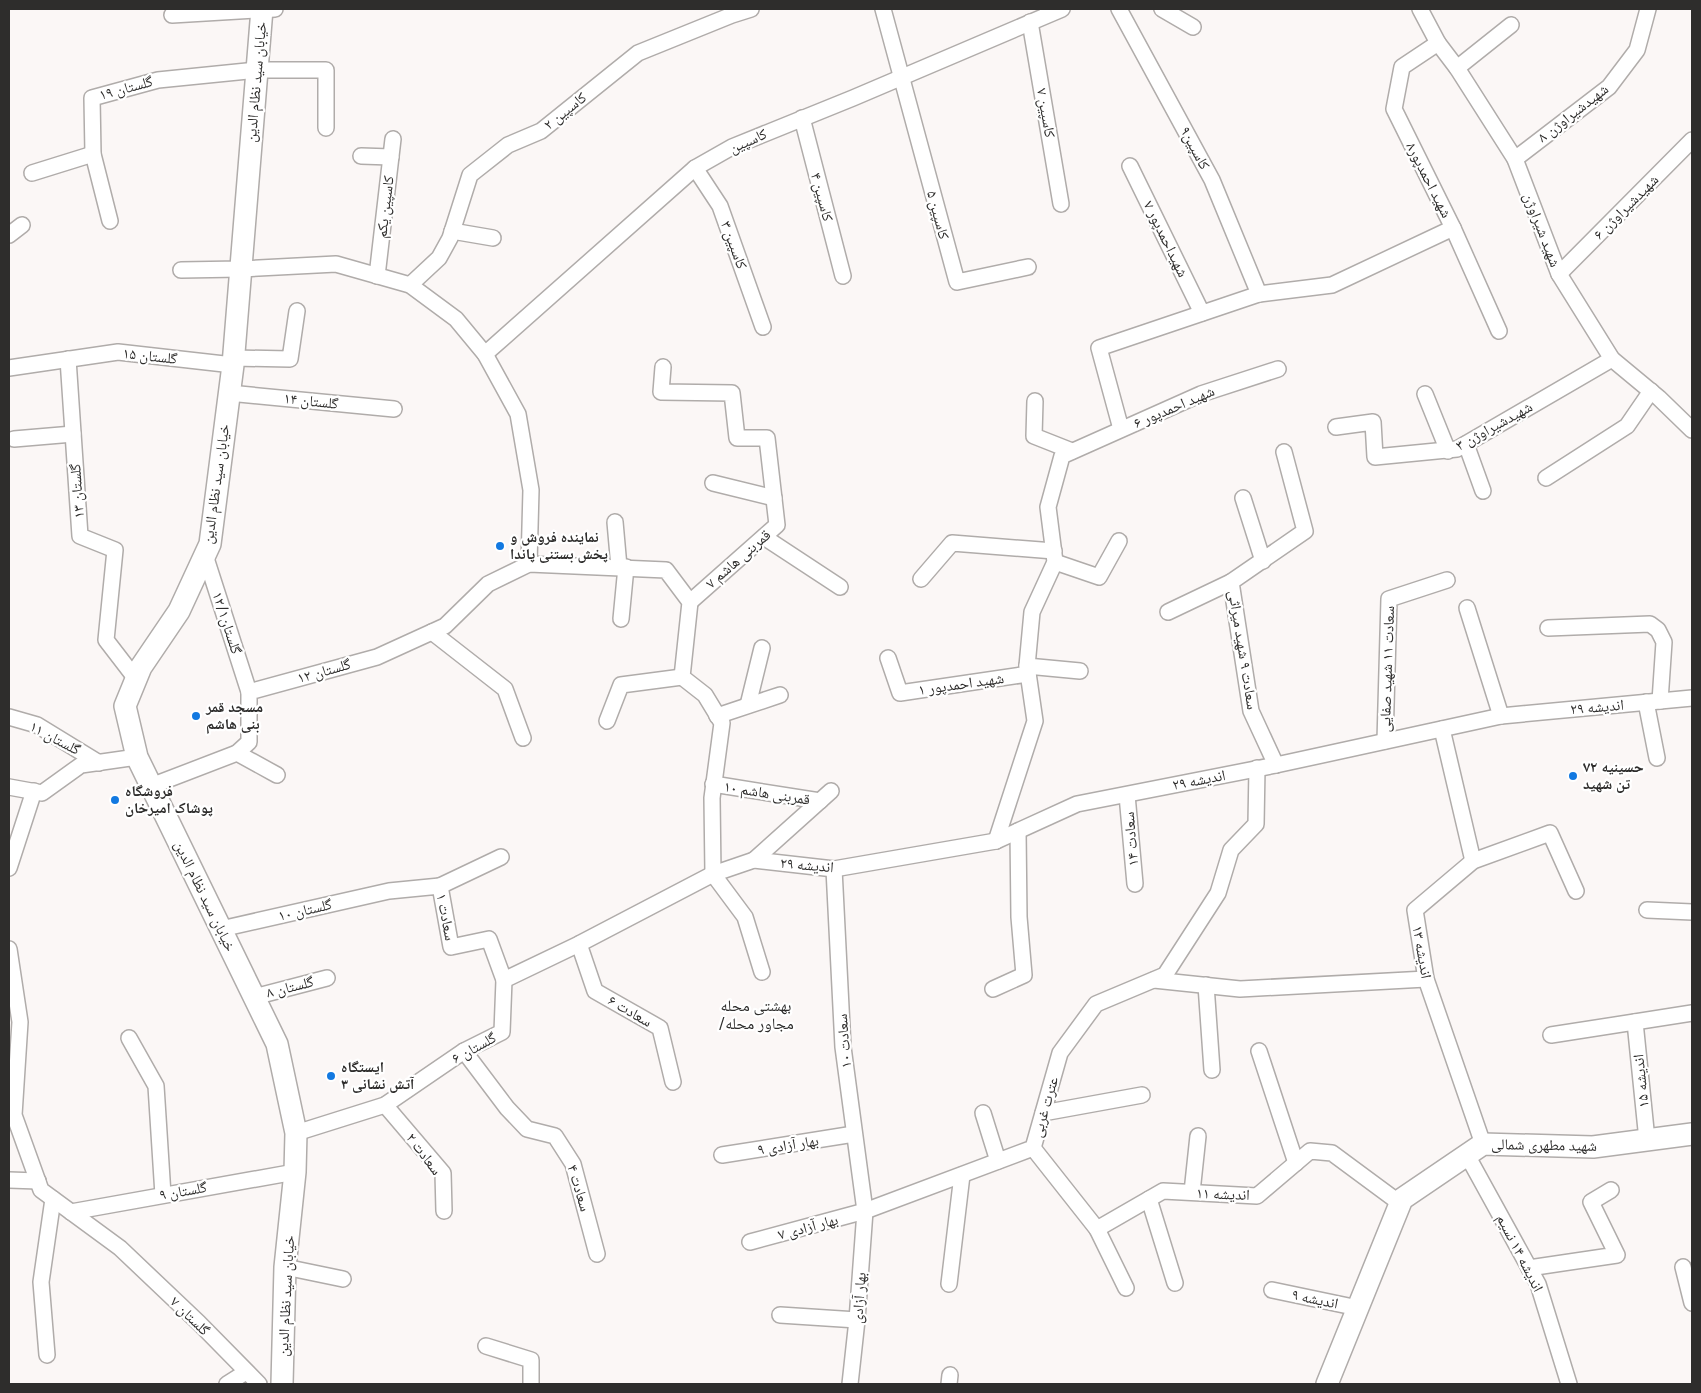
<svg xmlns="http://www.w3.org/2000/svg" width="1701" height="1393" viewBox="0 0 1701 1393" font-family="Karla,'Noto Naskh Arabic',sans-serif">
<rect width="100%" height="100%" fill="#fbf7f6"/>
<g fill="none" stroke-linecap="round" stroke-linejoin="round">
<defs>
<g id="street">
<polyline points="883,9 957,282 1028,267"/>
<polyline points="1119,9 1212,180 1259,294"/>
<polyline points="1162,9 1193,27"/>
<polyline points="1420,9 1438,43 1457,68 1515,159 1559,274 1612,359 1659,398 1692,430"/>
<polyline points="172,15 275,9"/>
<polyline points="1030,22 1061,204"/>
<polyline points="1438,43 1402,67 1394,109 1453,228 1499,331"/>
<polyline points="1457,68 1511,25"/>
<polyline points="802,118 843,276"/>
<polyline points="361,156 391,157"/>
<polyline points="1515,159 1609,87 1637,50 1648,9"/>
<polyline points="1130,166 1202,313"/>
<polyline points="695,168 720,206 763,327"/>
<polyline points="32,173 93,154"/>
<polyline points="110,221 93,154 92,98 158,80 257,70 326,70 326,128"/>
<polyline points="452,231 493,238"/>
<polyline points="9,235 22,225"/>
<polyline points="181,270 240,269 336,264 410,285 456,319 485,354 518,414 531,490 529,564"/>
<polyline points="1559,274 1692,140"/>
<polyline points="377,276 393,139"/>
<polyline points="410,285 439,258 450,238 470,175 508,145 541,131 638,53 732,15 751,9"/>
<polyline points="485,354 695,168 732,147 853,98 1062,9"/>
<polyline points="233,358 290,359 297,311"/>
<polyline points="68,359 80,536 115,550 106,640 136,679"/>
<polyline points="663,367 661,392 732,393 737,438 767,438 777,525 690,602"/>
<polyline points="9,368 118,352 233,365"/>
<polyline points="229,393 394,409"/>
<polyline points="1425,394 1448,451"/>
<polyline points="1035,401 1034,436 1072,451"/>
<polyline points="1336,427 1373,422 1375,457 1457,449 1612,359"/>
<polyline points="1121,429 1099,348 1259,294 1332,285 1453,228"/>
<polyline points="14,439 73,434"/>
<polyline points="1466,444 1483,491"/>
<polyline points="1546,478 1627,426 1651,391"/>
<polyline points="713,483 774,498"/>
<polyline points="1243,498 1263,561"/>
<polyline points="615,522 619,567"/>
<polyline points="764,537 840,587"/>
<polyline points="205,555 249,692"/>
<polyline points="1055,562 1099,577 1119,541"/>
<polyline points="921,579 952,543 1054,551"/>
<polyline points="1467,608 1501,716"/>
<polyline points="1168,612 1231,582"/>
<polyline points="621,619 626,567"/>
<polyline points="1548,628 1650,624 1658,630 1664,642 1660,701"/>
<polyline points="432,632 505,689 523,738"/>
<polyline points="888,658 900,693 1028,674"/>
<polyline points="1027,666 1080,671"/>
<polyline points="1646,702 1657,758"/>
<polyline points="748,705 762,648"/>
<polyline points="717,716 780,695"/>
<polyline points="9,717 37,725 99,763"/>
<polyline points="607,721 621,685 682,677"/>
<polyline points="1442,729 1473,861"/>
<polyline points="1385,741 1389,599 1447,580"/>
<polyline points="237,753 277,775"/>
<polyline points="1276,765 1251,711 1231,582 1305,531 1284,452"/>
<polyline points="713,784 820,801"/>
<polyline points="151,786 237,753 249,742 249,692 377,657 445,626 488,584 529,564 666,570 690,602 682,677 705,695 722,723 712,798 713,874"/>
<polyline points="9,787 42,793 81,765 137,757"/>
<polyline points="1127,795 1135,884"/>
<polyline points="996,841 1035,721 1027,666 1032,612 1055,562 1048,507 1062,456 1201,394 1278,369"/>
<polyline points="754,860 831,791"/>
<polyline points="9,868 34,791"/>
<polyline points="834,869 843,1047 865,1211 857,1320 850,1384"/>
<polyline points="713,874 745,917 762,972"/>
<polyline points="440,886 501,857"/>
<polyline points="1647,910 1692,912"/>
<polyline points="221,929 389,891 440,886 451,947 489,939 504,980"/>
<polyline points="579,944 595,991 660,1028 673,1082"/>
<polyline points="9,949 20,1022 14,1115 41,1190 120,1248 199,1323 259,1384"/>
<polyline points="1154,980 1240,989 1426,979"/>
<polyline points="1206,985 1212,1070"/>
<polyline points="993,989 1024,975 1019,917 1018,831"/>
<polyline points="254,997 327,978"/>
<polyline points="1635,1022 1647,1140"/>
<polyline points="1551,1035 1692,1013"/>
<polyline points="129,1038 156,1086 163,1195"/>
<polyline points="464,1051 507,1108 527,1129 555,1136 573,1164 597,1254"/>
<polyline points="1259,1051 1296,1163"/>
<polyline points="385,1105 443,1173 444,1211"/>
<polyline points="983,1113 998,1161"/>
<polyline points="1043,1113 1142,1095"/>
<polyline points="296,1133 385,1105 464,1051 502,1032 504,980 579,944 713,874 754,860 834,869 996,841 1077,804 1276,765 1501,716 1692,698"/>
<polyline points="1483,1144 1426,979 1415,910 1473,861 1550,833 1576,891"/>
<polyline points="1033,1148 1097,1229 1163,1191 1257,1196 1310,1151 1332,1153 1401,1204"/>
<polyline points="722,1155 854,1134"/>
<polyline points="1467,1155 1538,1284 1569,1384"/>
<polyline points="9,1180 38,1181"/>
<polyline points="1192,1192 1198,1136"/>
<polyline points="1149,1199 1175,1283"/>
<polyline points="71,1212 295,1172"/>
<polyline points="1097,1229 1126,1288"/>
<polyline points="750,1242 865,1211 1033,1148 1060,1053 1096,1004 1165,975 1218,893 1231,850 1256,824 1257,768"/>
<polyline points="285,1267 343,1279"/>
<polyline points="1683,1267 1692,1303"/>
<polyline points="1529,1268 1617,1255 1591,1202 1611,1190"/>
<polyline points="949,1284 962,1175"/>
<polyline points="1272,1290 1358,1308"/>
<polyline points="780,1315 857,1320"/>
<polyline points="486,1346 531,1360 531,1384"/>
<polyline points="47,1355 41,1282 53,1199"/>
<polyline points="227,1384 246,1372"/>
<polyline points="949,1384 950,1375"/>
</g>
<g id="secondary">
<polyline points="262,9 233,365 210,544 179,611 141,667 125,706 137,757 277,1044 296,1133 295,1172 285,1267 282,1384"/>
<polyline points="1327,1384 1402,1199 1483,1144 1593,1147 1692,1134"/>
</g>
</defs>
<use href="#street" stroke="#b0acaa" stroke-width="18"/>
<use href="#secondary" stroke="#b0acaa" stroke-width="24"/>
<use href="#street" stroke="#fff" stroke-width="15"/>
<use href="#secondary" stroke="#fff" stroke-width="21"/>
</g>
<g fill="#1279e1" stroke="#fff" stroke-width="2">
<circle cx="500" cy="546" r="5"/>
<circle cx="196" cy="716" r="5"/>
<circle cx="1573" cy="776" r="5"/>
<circle cx="115" cy="800" r="5"/>
<circle cx="331" cy="1076" r="5"/>
</g>
<g text-anchor="middle" stroke-width="4.5" stroke-linejoin="round" paint-order="stroke">
<g font-size="15" fill="#2e2d2c" stroke="#fff">
<text transform="translate(256 82) rotate(-85)" y="5">خیابان سید نظام الدین</text>
<text transform="translate(126 88) rotate(-15)" y="5">گلستان ۱۹</text>
<text transform="translate(565 111) rotate(-39)" y="5">کاسپین ۲</text>
<text transform="translate(1046 113) rotate(80)" y="5">کاسپین ۷</text>
<text transform="translate(1573 113) rotate(-38)" y="5">شهیدشیراوژن ۸</text>
<text transform="translate(748 141) rotate(-24)" y="5">کاسپین</text>
<text transform="translate(1195 148) rotate(62)" y="5">کاسپین۹</text>
<text transform="translate(1429 180) rotate(63)" y="5">شهید احمدپور۸</text>
<text transform="translate(822 197) rotate(75)" y="5">کاسپین ۴</text>
<text transform="translate(385 207) rotate(-83)" y="5">کاسپین یکم</text>
<text transform="translate(1626 207) rotate(-45)" y="5">شهیدشیراوژن ۶</text>
<text transform="translate(938 215) rotate(75)" y="5">کاسپین ۵</text>
<text transform="translate(1542 230) rotate(69)" y="5">شهید شیراوژن</text>
<text transform="translate(1166 239) rotate(64)" y="5">شهیداحمدپور ۷</text>
<text transform="translate(734 245) rotate(70)" y="5">کاسپین ۳</text>
<text transform="translate(150 356) rotate(6)" y="5">گلستان ۱۵</text>
<text transform="translate(311 401) rotate(6)" y="5">گلستان ۱۴</text>
<text transform="translate(1174 407) rotate(-23)" y="5">شهید احمدپور ۶</text>
<text transform="translate(1494 426) rotate(-29)" y="5">شهیدشیراوژن ۳</text>
<text transform="translate(216 484) rotate(-82)" y="5">خیابان سید نظام الدین</text>
<text transform="translate(77 491) rotate(-94)" y="5">گلستان ۱۳</text>
<text transform="translate(738 559) rotate(-41)" y="5">قمربنی هاشم ۷</text>
<text transform="translate(227 623) rotate(72)" y="5">گلستان۱۲/۱</text>
<text transform="translate(1243 650) rotate(81)" y="5">سعادت ۹ شهید میراثی</text>
<text transform="translate(1387 669) rotate(-88)" y="5">سعادت ۱۱ شهید صفایی</text>
<text transform="translate(324 671) rotate(-16)" y="5">گلستان ۱۲</text>
<text transform="translate(961 684) rotate(-8)" y="5">شهید احمدپور ۱</text>
<text transform="translate(1597 707) rotate(-5)" y="5">اندیشه ۲۹</text>
<text transform="translate(55 738) rotate(28)" y="5">گلستان ۱۱</text>
<text transform="translate(1199 780) rotate(-11)" y="5">اندیشه ۲۹</text>
<text transform="translate(767 793) rotate(9)" y="5">قمربنی هاشم ۱۰</text>
<text transform="translate(1131 839) rotate(-95)" y="5">سعادت ۱۴</text>
<text transform="translate(807 865) rotate(5)" y="5">اندیشه ۲۹</text>
<text transform="translate(205 896) rotate(64)" y="5">خیابان سید نظام الدین</text>
<text transform="translate(305 910) rotate(-13)" y="5">گلستان ۱۰</text>
<text transform="translate(446 917) rotate(79)" y="5">سعادت ۱</text>
<text transform="translate(1422 952) rotate(80)" y="5">اندیشه ۱۳</text>
<text transform="translate(290 987) rotate(-14)" y="5">گلستان ۸</text>
<text transform="translate(630 1011) rotate(30)" y="5">سعادت ۶</text>
<text transform="translate(844 1041) rotate(-95)" y="5">سعادت ۱۰</text>
<text transform="translate(474 1048) rotate(-29)" y="5">گلستان ۶</text>
<text transform="translate(1641 1081) rotate(-96)" y="5">اندیشه ۱۵</text>
<text transform="translate(1045 1107) rotate(-74)" y="5">عترت غربی</text>
<text transform="translate(788 1145) rotate(-9)" y="5">بهار آزادی ۹</text>
<text transform="translate(1544 1145) rotate(1)" y="5">شهید مطهری شمالی</text>
<text transform="translate(424 1154) rotate(53)" y="5">سعادت ۲</text>
<text transform="translate(579 1188) rotate(73)" y="5">سعادت ۴</text>
<text transform="translate(183 1191) rotate(-10)" y="5">گلستان ۹</text>
<text transform="translate(1223 1194) rotate(2)" y="5">اندیشه ۱۱</text>
<text transform="translate(808 1227) rotate(-15)" y="5">بهار آزادی ۷</text>
<text transform="translate(1520 1253) rotate(63)" y="5">اندیشه ۱۴ نسیم</text>
<text transform="translate(286 1296) rotate(-87)" y="5">خیابان سید نظام الدین</text>
<text transform="translate(859 1298) rotate(-86)" y="5">بهار آزادی</text>
<text transform="translate(1315 1299) rotate(12)" y="5">اندیشه ۹</text>
<text transform="translate(190 1316) rotate(44)" y="5">گلستان ۷</text>
</g>
<g font-size="15" font-weight="bold" fill="#2e2d2c" stroke="#fff" text-anchor="start">
<text x="510" y="542">نماینده فروش و<tspan x="510" dy="17">پخش بستنی پاندا</tspan></text>
<text x="206" y="712">مسجد قمر<tspan x="206" dy="17">بنی هاشم</tspan></text>
<text x="1583" y="772">حسینیه ۷۲<tspan x="1583" dy="17">تن شهید</tspan></text>
<text x="125" y="796">فروشگاه<tspan x="125" dy="17">پوشاک امیرخان</tspan></text>
<text x="341" y="1072">ایستگاه<tspan x="341" dy="17">آتش نشانی ۳</tspan></text>
</g>
<g font-size="16" fill="#2e2d2c" stroke="#fff">
<text x="756" y="1011">بهشتی محله<tspan x="756" dy="18">/مجاور محله</tspan></text>
</g>
</g>
<rect width="1701" height="1393" fill="none" stroke="#2e2d2c" stroke-width="20"/>
</svg>
